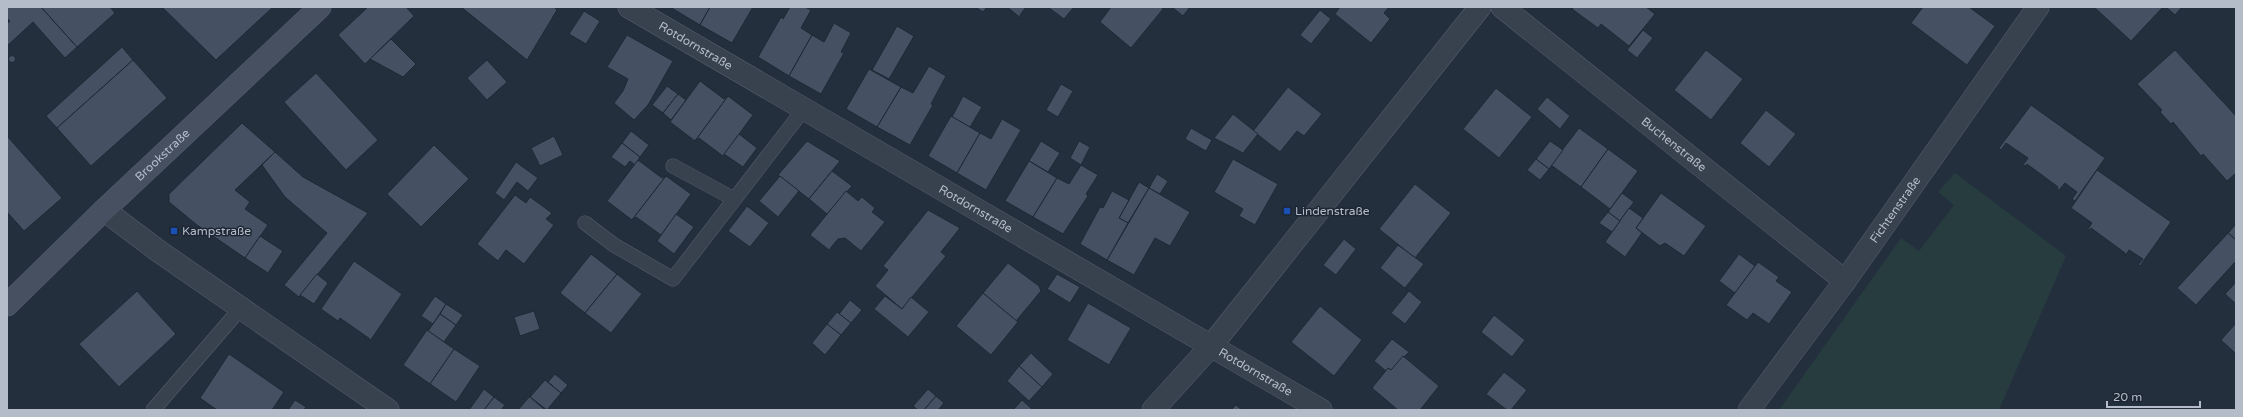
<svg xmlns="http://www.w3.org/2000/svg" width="2243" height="417" viewBox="0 0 2243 417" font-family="'Varela Round',sans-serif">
<rect width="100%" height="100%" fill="#242f3e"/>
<polygon fill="#263c3f" points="1955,173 2066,256 1999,410 1779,410 1901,238 1919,251 1954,205 1938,192"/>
<g fill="#455162" stroke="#1f2835">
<polygon points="7,7 41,7 77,47 65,58 33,22 7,46 7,24 10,21 7,18"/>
<polygon points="41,7 110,7 115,13 77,47"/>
<polygon points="162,7 273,7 216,60"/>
<polygon points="368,7 406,7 414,16 365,64 338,35"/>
<polygon points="461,7 554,7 557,10 527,60"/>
<polygon points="670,7 710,7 700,25"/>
<polygon points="710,7 753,7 732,43 700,25"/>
<polygon points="790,7 805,7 811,10 801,28 812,35 789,76 758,57 781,17 783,19"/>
<polygon points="975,7 987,7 983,12"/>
<polygon points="1007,7 1026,7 1020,15 1022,19"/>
<polygon points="1048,7 1074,7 1064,19"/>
<polygon points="1111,7 1161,7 1163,9 1131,48 1100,22"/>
<polygon points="1172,7 1190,7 1183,16"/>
<polygon points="1340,7 1389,7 1384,13 1390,19 1371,43 1335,14"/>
<polygon points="1574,7 1646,7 1655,14 1629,46 1601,24 1598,28 1572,9"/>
<polygon points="1923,7 1969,7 1995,26 1967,65 1911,23"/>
<polygon points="2094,7 2163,7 2131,41"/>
<polygon points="2166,7 2182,7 2175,15"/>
<polygon points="1320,10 1331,19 1311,44 1300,35"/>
<polygon points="584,11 600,21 586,44 569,34"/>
<polygon points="834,23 851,33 841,52 844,53 821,94 789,76 812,35 824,42"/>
<polygon points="897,26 914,36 889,79 872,70"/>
<polygon points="1643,30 1653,38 1637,58 1627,50"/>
<polygon points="627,35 673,61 648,105 634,120 614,103 623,91 628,79 607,67"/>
<polygon points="391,39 416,64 403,77 370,59"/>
<polygon points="122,47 133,60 57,128 46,116"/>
<polygon points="1706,50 1743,79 1711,120 1674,90"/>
<polygon points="2175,50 2236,116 2236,173 2227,181 2203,154 2201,156 2173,122 2171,124 2160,112 2162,110 2137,84"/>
<circle cx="12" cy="59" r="3.5"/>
<polygon points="133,60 167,98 91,166 57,128"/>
<polygon points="487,60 507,82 487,100 467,78"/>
<polygon points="929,66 946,76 931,104 933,105 910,145 877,127 901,87 913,93"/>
<polygon points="869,69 901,87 877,127 846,109"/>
<polygon points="316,73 378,140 346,170 284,102"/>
<polygon points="700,81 724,99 728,96 695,141 670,122"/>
<polygon points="1061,84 1073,91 1058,117 1046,110"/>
<polygon points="667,86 678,94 663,113 652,105"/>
<polygon points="1288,87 1322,114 1304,136 1297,131 1280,152 1253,131"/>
<polygon points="1496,88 1532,117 1499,158 1463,129"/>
<polygon points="678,94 686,100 671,120 663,113"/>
<polygon points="728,96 753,115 723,156 699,138 695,141"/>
<polygon points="963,96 982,107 970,127 952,117"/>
<polygon points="1547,97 1570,116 1560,129 1537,109"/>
<polygon points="2031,105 2105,158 2075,201 2072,199 2077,192 2065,183 2059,190 2057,189 2058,187 2027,164 2026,166 2023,165 2028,158 2006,143 2001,150 1999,148"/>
<polygon points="1766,110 1796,134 1769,167 1740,143"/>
<polygon points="1233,114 1258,134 1243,153 1214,138"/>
<polygon points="951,116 980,133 957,173 928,156"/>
<polygon points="1002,119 1021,130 986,190 957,173 980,133 991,139"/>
<polygon points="242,123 275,152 235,190 250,202 245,209 268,225 245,258 197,225 169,202 169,194"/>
<polygon points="1191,128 1212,140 1206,151 1185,139"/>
<polygon points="1579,128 1608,149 1581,187 1551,165"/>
<polygon points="631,131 649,145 640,157 622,143"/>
<polygon points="739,134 757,148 743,167 724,154"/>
<polygon points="7,136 62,198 24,231 7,212"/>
<polygon points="554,136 563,155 540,166 531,148"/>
<polygon points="807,141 840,161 809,199 778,175"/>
<polygon points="1041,141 1060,153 1048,172 1029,161"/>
<polygon points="1079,141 1090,147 1081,165 1070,158"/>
<polygon points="1550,141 1563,150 1549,169 1536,159"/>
<polygon points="622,143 640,157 635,165 630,161 625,167 611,157"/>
<polygon points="434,145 469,179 421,227 387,194"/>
<polygon points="1608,149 1638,171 1610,209 1581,187"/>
<polygon points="275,152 303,177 368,213 299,297 284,285 327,233 285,197 262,165"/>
<polygon points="1233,159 1278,184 1255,225 1239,216 1243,209 1214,192"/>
<polygon points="1536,159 1549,169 1540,180 1527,170"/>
<polygon points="638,160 662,178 666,176 632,220 607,201"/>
<polygon points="1029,161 1057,178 1033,217 1005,201"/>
<polygon points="516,162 538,178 528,191 517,182 504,200 495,193"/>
<polygon points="1081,165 1098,175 1086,194 1088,196 1063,234 1033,217 1057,178 1069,184"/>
<polygon points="2097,170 2171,222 2140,266 2138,265 2143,259 2129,250 2125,256 2125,253 2091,228 2089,231 2088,229 2092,223 2071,208"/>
<polygon points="832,171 852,186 827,214 809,199"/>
<polygon points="1157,174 1168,181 1160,194 1149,188"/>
<polygon points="666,176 691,194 661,235 636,217 632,220"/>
<polygon points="780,176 799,191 778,217 759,201"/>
<polygon points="1139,182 1149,188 1128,223 1119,218"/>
<polygon points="1415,184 1451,213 1415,258 1379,229"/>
<polygon points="1149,188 1190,212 1170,246 1155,238 1134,275 1107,260"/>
<polygon points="846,191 858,201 862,197 875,208 872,212 885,222 861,251 845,238 838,239 829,250 810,235"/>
<polygon points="1112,191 1129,200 1119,218 1128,223 1107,260 1080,244 1100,207 1103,208"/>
<polygon points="1622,193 1634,202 1620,221 1608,212"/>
<polygon points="1661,193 1706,226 1684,256 1665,243 1660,246 1636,228"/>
<polygon points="515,195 526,203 530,197 552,213 546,219 554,225 524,264 506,250 498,261 477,244"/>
<polygon points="747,206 769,223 750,247 728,231"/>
<polygon points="1629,208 1643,218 1636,228 1642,233 1625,257 1605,242"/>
<polygon points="928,210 960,228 941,252 946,256 902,309 875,286 888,270 883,266"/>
<polygon points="1608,212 1620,221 1612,232 1599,223"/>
<polygon points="676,214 694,227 674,254 657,241"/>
<polygon points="2236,224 2236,240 2228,233"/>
<polygon points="2228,233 2236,240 2236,261 2196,305 2177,288"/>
<polygon points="260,236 283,251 268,273 245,258"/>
<polygon points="1344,239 1356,249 1336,275 1323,265"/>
<polygon points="1398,245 1424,264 1405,288 1422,302 1380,268"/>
<polygon points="591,254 617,274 585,313 560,293"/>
<polygon points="1739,254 1755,266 1735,293 1719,281"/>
<polygon points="354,261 402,294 370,341 370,339 340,318 338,321 321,309"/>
<polygon points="1758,262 1779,277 1776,281 1792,292 1769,324 1753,313 1747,320 1726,305"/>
<polygon points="1008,263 1039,286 1041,291 1016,321 983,293"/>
<polygon points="317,274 328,283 314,304 300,295"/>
<polygon points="617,274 642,294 611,333 585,313"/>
<polygon points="1057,274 1080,287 1070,303 1047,289"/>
<polygon points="2236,282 2236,304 2225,294"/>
<polygon points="137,291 176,334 119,387 79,344"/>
<polygon points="1409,291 1422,302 1405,324 1391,313"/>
<polygon points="983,293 1018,322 991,355 956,326"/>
<polygon points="435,296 446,304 433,324 421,316"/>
<polygon points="885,296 902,309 911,297 929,312 908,337 874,309"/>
<polygon points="850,300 862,310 851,323 839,314"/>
<polygon points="1088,303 1131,328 1109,365 1067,340"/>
<polygon points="446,304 463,315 456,325 440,314"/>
<polygon points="1320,306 1362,340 1334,376 1291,342"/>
<polygon points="534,311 540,329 520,336 514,317"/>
<polygon points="837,312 851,323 841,335 827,324"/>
<polygon points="440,314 456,325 444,342 428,331"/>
<polygon points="1494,315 1525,340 1512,357 1481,332"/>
<polygon points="2236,323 2236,354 2221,340"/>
<polygon points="827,324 841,335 825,355 812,343"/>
<polygon points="427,330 454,349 430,384 403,365"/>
<polygon points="1392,339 1409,352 1391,370 1388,368 1386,371 1374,361"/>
<polygon points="454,349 480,366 456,402 430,384"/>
<polygon points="1031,353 1053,374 1042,387 1019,366"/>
<polygon points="229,354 284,392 272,410 217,410 200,398"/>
<polygon points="1403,356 1439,386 1420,410 1398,410 1372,388 1388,368 1391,370"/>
<polygon points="1019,366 1042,387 1029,401 1007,381"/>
<polygon points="1504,372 1527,390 1511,410 1507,410 1486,394"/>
<polygon points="555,374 568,385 561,393 548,382"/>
<polygon points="545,380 561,393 547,410 530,397"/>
<polygon points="484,389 494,397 484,410 469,410"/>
<polygon points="928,389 936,396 924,410 918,410 913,406"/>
<polygon points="936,396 944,403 938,410 924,410"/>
<polygon points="494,397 505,405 501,410 484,410"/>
<polygon points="529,397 530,397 545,410 518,410"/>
<polygon points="295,400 306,407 304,410 288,410"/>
<polygon points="1022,400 1033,410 1013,410"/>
<polygon points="1236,405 1242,410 1231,410"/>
</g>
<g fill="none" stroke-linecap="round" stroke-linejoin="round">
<defs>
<g id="lane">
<polyline points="673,166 734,199"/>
<polyline points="585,223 614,245 673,279 804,109"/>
<polyline points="153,410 241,308"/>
</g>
<g id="street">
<path id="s1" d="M629,7L1321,410"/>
<path id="s2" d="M1502,7L1845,281"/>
<polyline points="104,210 157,250 388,410"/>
<polyline points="1153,410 1211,346 1480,7"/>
<path id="s3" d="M1749,410L1845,281L2038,7"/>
</g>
<g id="secondary">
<path id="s4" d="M7,305L104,210L320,7"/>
</g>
</defs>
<use href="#lane" stroke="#565f6c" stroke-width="15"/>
<use href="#street" stroke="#565f6c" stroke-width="23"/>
<use href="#secondary" stroke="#565f6c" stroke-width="23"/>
<use href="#lane" stroke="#38414e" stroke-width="14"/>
<use href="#street" stroke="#38414e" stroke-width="22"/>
<use href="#secondary" stroke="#465061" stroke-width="22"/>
</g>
<g fill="#1a4fb4" stroke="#1d2633" stroke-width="1.5">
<rect x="1283" y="207" width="8" height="8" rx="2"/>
<rect x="170" y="227" width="8" height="8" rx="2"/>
</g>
<g text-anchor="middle" stroke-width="3" stroke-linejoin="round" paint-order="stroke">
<g font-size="12" fill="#b4bcc9" stroke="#1d2633">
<text dy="4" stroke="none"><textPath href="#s1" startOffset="77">Rotdornstraße</textPath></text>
<text dy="4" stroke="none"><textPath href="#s2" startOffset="220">Buchenstraße</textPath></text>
<text dy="4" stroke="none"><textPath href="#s4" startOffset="216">Brookstraße</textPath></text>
<text dy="4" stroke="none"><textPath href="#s1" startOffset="401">Rotdornstraße</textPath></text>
<text dy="4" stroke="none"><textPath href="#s3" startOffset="248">Fichtenstraße</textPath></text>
<text dy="4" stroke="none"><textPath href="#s1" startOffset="725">Rotdornstraße</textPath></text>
</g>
<g font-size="12" fill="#b4bcc9" stroke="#1d2633" text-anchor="start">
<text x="1295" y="215">Lindenstraße</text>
<text x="182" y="235">Kampstraße</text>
</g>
</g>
<rect width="2243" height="417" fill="none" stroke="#b4bcc9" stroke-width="16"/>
<path d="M2107 401v6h93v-6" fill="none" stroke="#b4bcc9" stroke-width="2"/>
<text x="2113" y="401" font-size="12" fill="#b4bcc9" stroke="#1d2633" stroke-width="3" paint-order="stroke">20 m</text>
</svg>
